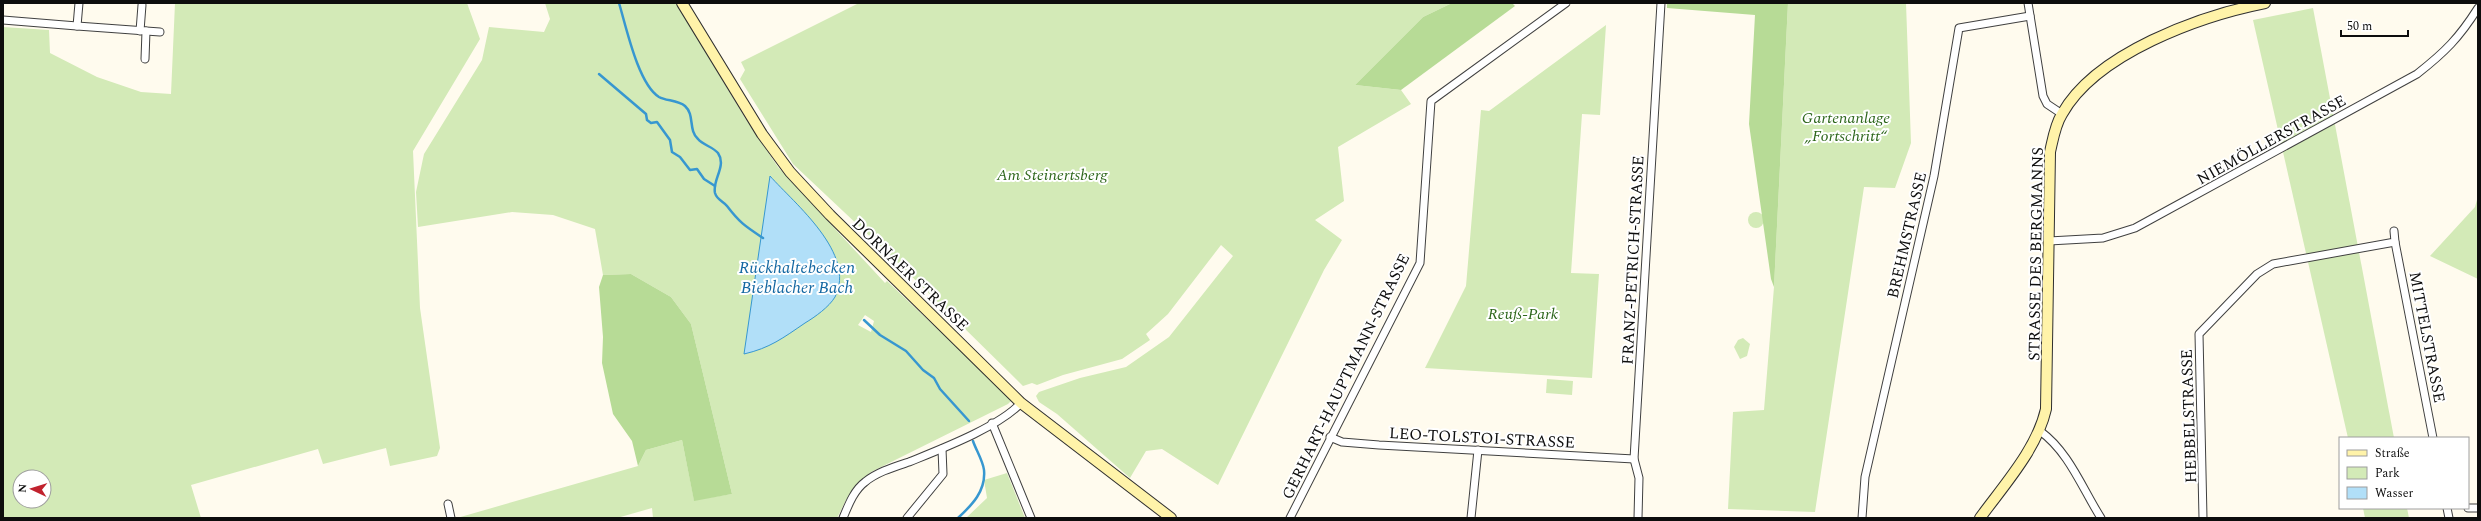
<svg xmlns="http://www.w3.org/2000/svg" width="2481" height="521" viewBox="0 0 2481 521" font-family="Spectral,serif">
<rect width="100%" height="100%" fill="#fffbee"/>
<g fill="#d3eab7" fill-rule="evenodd">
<path d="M175,3H467L480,39L413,151L420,308L440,448L437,456L390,466L386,448L323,464L318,449L191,485L201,518H3V27L49,30L50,53L97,77L141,92L171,94ZM20,477H44V501H20Z"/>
<path d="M545,3H676L745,118L778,167L885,283L887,281L1012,400L1008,404L871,472L846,500L837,518H653L652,508L617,518H457L638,466L646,450L682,440L694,500L732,494L691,324L671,297L631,274L603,275L595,229L553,215L512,212L418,227L416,192L424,154L482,60L489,27L544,32L550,19ZM865,315L874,321L871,332L858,325Z"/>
<polygon points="859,3 1452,3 1423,17 1355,85 1401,90 1411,104 1338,147 1344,201 1315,220 1342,240 1324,270 1218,485 1162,449 1146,451 1130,478 1057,414 1039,402 1036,396 1039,392 1080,378 1126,367 1169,337 1233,256 1221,245 1168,314 1146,334 1150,340 1122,359 1063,375 1037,385 1032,383 1023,386 894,259 793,164 740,79 745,70 741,62"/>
<polygon points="1788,3 1906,3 1911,143 1895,188 1864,187 1815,512 1728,509 1733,412 1764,410 1774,287"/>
<polygon points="2313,8 2394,438 2348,438 2253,20"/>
<polygon points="1606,25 1600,115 1582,114 1571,273 1599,274 1592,378 1425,368 1466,286 1481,110 1489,111"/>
<polygon points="2478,196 2478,279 2430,256 2475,207"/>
<circle cx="1756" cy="220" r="8"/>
<polygon points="1743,338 1750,344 1747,356 1740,359 1734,347 1738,340"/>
<polygon points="1547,379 1573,381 1572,395 1546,393"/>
<polygon points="1007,473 1025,518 966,518 987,498 984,480"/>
<polygon points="2363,508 2407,508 2409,518 2365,518"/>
</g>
<g fill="#b7db96">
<polygon points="1452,3 1512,3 1515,6 1401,90 1355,85 1423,17"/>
<polygon points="1667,3 1788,3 1774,287 1771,279 1749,124 1755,15 1667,8"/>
<polygon points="631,274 671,297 691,324 732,494 694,501 682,440 646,450 638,466 632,441 613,414 602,363 603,337 599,287 603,275"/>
</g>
<path fill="#b1dff8" stroke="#3797d0" d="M770,176C795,204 857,254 835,297C829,307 815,317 805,323C783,338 770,348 744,354Z"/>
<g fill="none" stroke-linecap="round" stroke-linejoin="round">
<g stroke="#3797d0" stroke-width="2.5">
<path d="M619,3C626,26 638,84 659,97C666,101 678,100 685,106C695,115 688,130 698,139C703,145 713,147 718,153C727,166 712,180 715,193C717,200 723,201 727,206C740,223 745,226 763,238"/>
<polyline points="599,74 646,114 647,120 651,123 657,122 670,140 672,152 680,157 690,170 697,169 704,179 715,186"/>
<polyline points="864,320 880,335 906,351 923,370 934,378 940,389 969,421"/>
<path d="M958,518C972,505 986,491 984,470C983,461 976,450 973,441"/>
</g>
<defs>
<g id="street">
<polyline points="2028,3 2043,96 2047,104 2062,114"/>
<polyline points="3,20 77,26 79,3"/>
<polyline points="77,26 160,32"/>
<polyline points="140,31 142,5"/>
<polyline points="145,59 146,31"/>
<path d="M2049,241L2103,238L2135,228L2417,74C2445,52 2459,38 2478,8"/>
<polyline points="2395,242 2433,438"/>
<polyline points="992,423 1031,518"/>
<path d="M2040,431C2069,452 2082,488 2101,518"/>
<polyline points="1330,437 1342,442 1379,445 1634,459"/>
<polyline points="448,504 451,518"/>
<polyline points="2447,508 2449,518"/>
<polyline points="2468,508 2478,508"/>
<path d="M843,518C848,506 854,490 865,482C877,472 894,467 909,462C941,449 999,427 1021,403"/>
<polyline points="907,518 943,474 942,449"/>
<polyline points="1290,518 1420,263 1431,101 1566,3"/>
<polyline points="1471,518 1478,450"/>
<polyline points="1638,518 1639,478 1634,459 1661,3"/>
<polyline points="1862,518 1865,477 1934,176 1959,28 2030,16"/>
<polyline points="2203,518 2199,334 2257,274 2273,264 2395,242 2394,231"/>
</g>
<g id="secondary">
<polyline points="682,3 762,134 790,172 830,215 1021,403 1171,518"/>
<path d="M1980,518C2004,485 2037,449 2046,409L2050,152C2053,139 2055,125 2062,114C2096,53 2200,16 2265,3"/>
</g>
</defs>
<use href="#street" stroke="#404040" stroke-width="9"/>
<use href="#secondary" stroke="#2f2f2f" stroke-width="12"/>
<use href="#street" stroke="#fff" stroke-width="7"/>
<use href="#secondary" stroke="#fff3a9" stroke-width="10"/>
</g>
<g text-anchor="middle" stroke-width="4" stroke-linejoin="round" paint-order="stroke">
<g font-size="16" font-style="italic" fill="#2e671c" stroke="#fff">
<text x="1846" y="123">Gartenanlage<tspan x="1846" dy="18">„Fortschritt“</tspan></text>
<text x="1052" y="180">Am Steinertsberg</text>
<text x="1523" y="319">Reuß-Park</text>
</g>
<g font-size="16" fill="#0d0d0d" stroke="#fff">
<text transform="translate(2271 139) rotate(-29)" y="6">NIEMÖLLERSTRASSE</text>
<text transform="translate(1906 235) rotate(-77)" y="6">BREHMSTRASSE</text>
<text transform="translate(2035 254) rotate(-89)" y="6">STRASSE DES BERGMANNS</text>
<text transform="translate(1632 260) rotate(-87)" y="6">FRANZ-PETRICH-STRASSE</text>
<text transform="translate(911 274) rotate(44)" y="6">DORNAER STRASSE</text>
<text transform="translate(2428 337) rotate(79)" y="6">MITTELSTRASSE</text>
<text transform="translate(1345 376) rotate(-64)" y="6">GERHART-HAUPTMANN-STRASSE</text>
<text transform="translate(2188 416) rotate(-92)" y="6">HEBBELSTRASSE</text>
<text transform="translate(1482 437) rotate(3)" y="6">LEO-TOLSTOI-STRASSE</text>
</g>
<g font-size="17" font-style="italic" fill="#1468a2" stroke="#fff">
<text x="797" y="273">Rückhaltebecken<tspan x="797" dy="20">Bieblacher Bach</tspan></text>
</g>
</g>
<rect width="2481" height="521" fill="none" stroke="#0d0d0d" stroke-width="8"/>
<rect x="2339" y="437" width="130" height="72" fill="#ffffff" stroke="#9e9e9e"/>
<rect x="2347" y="450" width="20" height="6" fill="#fff3a9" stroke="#9e9e9e"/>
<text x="2375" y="457" font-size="12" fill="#0d0d0d">Straße</text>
<rect x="2347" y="467" width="20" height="12" fill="#d3eab7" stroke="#9e9e9e"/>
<text x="2375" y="477" font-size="12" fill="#0d0d0d">Park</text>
<rect x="2347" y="487" width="20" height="12" fill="#b1dff8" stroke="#9e9e9e"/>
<text x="2375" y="497" font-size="12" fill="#0d0d0d">Wasser</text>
<g transform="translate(32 489) rotate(274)"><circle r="19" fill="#ffffff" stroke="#9e9e9e"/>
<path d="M0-3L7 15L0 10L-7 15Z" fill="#c1222e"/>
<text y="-6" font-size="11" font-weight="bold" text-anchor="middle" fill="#0d0d0d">N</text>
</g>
<path d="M2341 30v6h67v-6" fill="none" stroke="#0d0d0d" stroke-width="2"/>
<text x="2347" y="30" font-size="12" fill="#0d0d0d" stroke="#ffffff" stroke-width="3" paint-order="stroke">50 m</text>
</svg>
